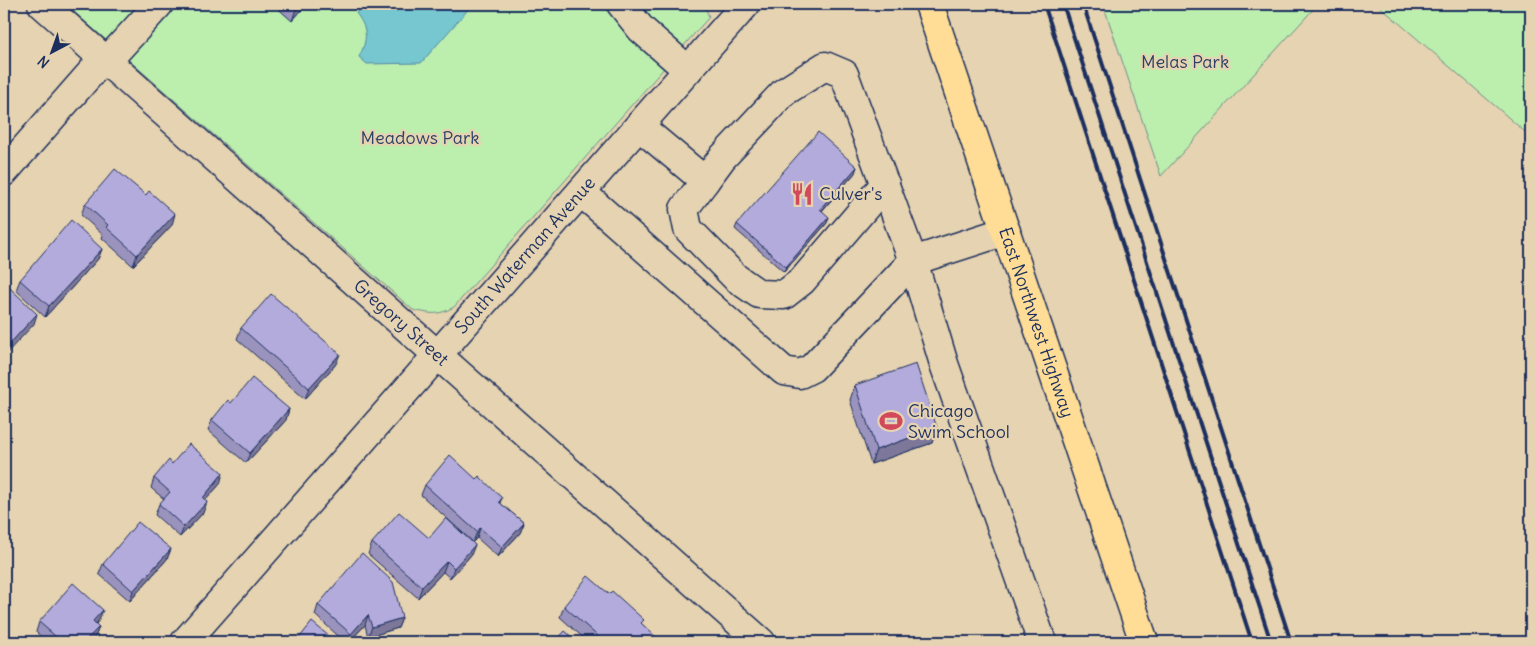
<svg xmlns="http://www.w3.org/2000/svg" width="1535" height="646" viewBox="0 0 1535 646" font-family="Delius,sans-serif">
<rect width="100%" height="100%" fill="#e6d3b1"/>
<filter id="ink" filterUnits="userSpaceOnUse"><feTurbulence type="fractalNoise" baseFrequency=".02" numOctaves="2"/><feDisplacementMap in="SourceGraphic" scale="10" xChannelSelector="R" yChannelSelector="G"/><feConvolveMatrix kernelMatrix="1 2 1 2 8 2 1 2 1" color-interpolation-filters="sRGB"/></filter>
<g filter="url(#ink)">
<g fill="#bceeae" stroke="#6c8e86">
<path d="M65,4H704L709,17L454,307C437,316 432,314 413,310Z"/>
<polygon points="1103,4 1318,4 1161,176"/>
<polygon points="1377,4 1531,4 1531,137"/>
</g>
<path fill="#76c7d0" stroke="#528aa2" d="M364,4H473L421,63L367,64L359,57C368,39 368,29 356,13Z"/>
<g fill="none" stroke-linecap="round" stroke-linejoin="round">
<defs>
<g id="minor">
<path id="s1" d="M42,4L761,642"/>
<polyline points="621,4 641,29 688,70"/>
<polyline points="107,61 159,4"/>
<polyline points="639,126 705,181 722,158 784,92 825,66 844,74 913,261 944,364 1042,642"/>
<polyline points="4,172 104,58"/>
<polyline points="705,181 684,209 688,229 736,278 759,294 784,295 802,281 885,184"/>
<polyline points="581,192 784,371 800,374 812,368 913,261 1006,231"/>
<path id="s2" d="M185,642L746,4"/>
</g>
<g id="major">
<path id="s3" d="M929,4L1144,642"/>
</g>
</defs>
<use href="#minor" stroke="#1b2f5e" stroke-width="31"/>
<use href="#major" stroke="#1b2f5e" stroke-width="31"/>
<use href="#minor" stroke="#e6d3b1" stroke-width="28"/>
<use href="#major" stroke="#ffdd96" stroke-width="28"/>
<g stroke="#1b2f5e" stroke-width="4">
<polyline points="1044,4 1252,642"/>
<polyline points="1063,4 1271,642"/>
<polyline points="1083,4 1291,642"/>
</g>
</g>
<g fill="#9a93bd" stroke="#1b2f5e">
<polygon points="273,4 307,4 292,21"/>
<polygon points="855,173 822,211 827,223 784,272 735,229 737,224"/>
<polygon points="85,204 172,225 133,266 102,238 103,235 81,215"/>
<polygon points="102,249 98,259 45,317 16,290 20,280"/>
<polygon points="241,328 336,364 305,399 237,339"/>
<polygon points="855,385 937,428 932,443 871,464 850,400"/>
<polygon points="231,403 289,409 286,420 246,463 208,430 212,420"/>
<polygon points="172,464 220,484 205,500 203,513 180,537 155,515 159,504 164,499 151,488 154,478"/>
<polygon points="425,485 502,498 500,503 524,523 520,533 498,557 477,538 473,542 421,495"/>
<polygon points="429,538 471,555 450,578 443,572 418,598 368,554 372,543"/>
<polygon points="171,549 167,559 130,601 99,574 103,564"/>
<polygon points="609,594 642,624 658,642 588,642 560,617 564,606"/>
<polygon points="318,605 402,618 398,628 368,637 365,625 349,642 345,642 315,615"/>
<polygon points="99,620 96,624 99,627 95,637 90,642 47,642 36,632 39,622"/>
</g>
<g fill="#7d789a" stroke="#1b2f5e">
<polygon points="299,4 307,4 292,21 297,6"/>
<polygon points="10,61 6,71 4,74 4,67"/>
<polygon points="857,167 855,173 818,215 820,209"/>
<polygon points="175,214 172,225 133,266 137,255"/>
<polygon points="829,217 827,223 784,272 786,267"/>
<polygon points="102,249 98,259 45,317 49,306"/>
<polygon points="37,314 34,324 4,356 4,350"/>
<polygon points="340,354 336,364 305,399 309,388"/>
<polygon points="289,409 286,420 246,463 250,453"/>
<polygon points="937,428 932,443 871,464 876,450"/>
<polygon points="223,473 220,484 199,508 203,498"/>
<polygon points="207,502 203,513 180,537 184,527"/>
<polygon points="524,523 520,533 498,557 502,547"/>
<polygon points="480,528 477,538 473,542 477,532"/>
<polygon points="475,545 471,555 450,578 454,568"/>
<polygon points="171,549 167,559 130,601 133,591"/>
<polygon points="447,561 443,572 418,598 422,587"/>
<polygon points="103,610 99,620 89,632 93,621"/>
<polygon points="368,615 365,625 349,642 348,642 351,634"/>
<polygon points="402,618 398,628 368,637 372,627"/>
<polygon points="99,627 95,637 90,642 84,642"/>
</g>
<g fill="#b3abdc" stroke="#1b2f5e">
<polygon points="4,56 10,61 4,67"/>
<polygon points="818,132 857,167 820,209 829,217 786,267 737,224"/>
<polygon points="115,169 146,195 149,191 175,214 137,255 106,227 108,225 85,204"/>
<polygon points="71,220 102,249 49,306 20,280"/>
<polygon points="10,288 37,314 4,350 4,295"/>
<polygon points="271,294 340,354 309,388 241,328"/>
<polygon points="916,364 937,428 876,450 855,385"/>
<polygon points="252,378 289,409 250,453 212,420 228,400 231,403"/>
<polygon points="189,444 223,473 203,498 207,502 184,527 159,504 170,492 154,478 169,460 172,464"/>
<polygon points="450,455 476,479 479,476 502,498 499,502 524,523 502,547 480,528 477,532 425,485"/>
<polygon points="399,512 429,538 446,518 475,545 454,568 447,561 422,587 372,543"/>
<polygon points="138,522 171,549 133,591 103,564"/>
<polygon points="362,553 393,582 402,618 372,627 368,615 351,634 318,605"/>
<polygon points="588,576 609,594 612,591 644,620 641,623 659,640 657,642 604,642 564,606"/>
<polygon points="73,583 103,610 93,621 99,627 84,642 62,642 39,622"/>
<polygon points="312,622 336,642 296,642"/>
<polygon points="565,631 577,642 555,642"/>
</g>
</g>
<defs>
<symbol id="restaurant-bare" viewBox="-9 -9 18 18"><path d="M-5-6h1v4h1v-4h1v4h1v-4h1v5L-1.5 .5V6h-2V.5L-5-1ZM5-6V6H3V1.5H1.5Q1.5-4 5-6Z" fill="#d1495b" stroke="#e6d3b1" stroke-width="2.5" paint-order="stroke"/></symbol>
<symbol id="stadium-bare" viewBox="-9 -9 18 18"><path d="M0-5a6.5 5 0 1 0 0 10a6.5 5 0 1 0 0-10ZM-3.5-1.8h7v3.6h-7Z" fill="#d1495b" stroke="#e6d3b1" stroke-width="2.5" paint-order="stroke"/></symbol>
</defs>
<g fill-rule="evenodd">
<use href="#restaurant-bare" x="786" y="178" width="32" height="32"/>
<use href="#stadium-bare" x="875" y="405" width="32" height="32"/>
</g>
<g text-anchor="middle" stroke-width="4.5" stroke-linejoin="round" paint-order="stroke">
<g font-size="18" fill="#2b4266" stroke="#e6d3b1">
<text x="1185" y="68">Melas Park</text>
<text x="420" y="144">Meadows Park</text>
</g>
<g font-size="18" fill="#1b2f5e" stroke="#e6d3b1" text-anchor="start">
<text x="819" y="200">Culver's</text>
<text x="908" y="417">Chicago<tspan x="908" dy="21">Swim School</tspan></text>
</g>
<g font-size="18" fill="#1b2f5e" stroke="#e6d3b1">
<text dy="6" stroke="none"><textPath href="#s2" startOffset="515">South Waterman Avenue</textPath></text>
<text dy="6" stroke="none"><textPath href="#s1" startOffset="480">Gregory Street</textPath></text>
<text dy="6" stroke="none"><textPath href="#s3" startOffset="336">East Northwest Highway</textPath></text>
</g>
</g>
<rect width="1535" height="646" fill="none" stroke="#e6d3b1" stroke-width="20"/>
<rect x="10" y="10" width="1515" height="626" fill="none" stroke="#1b2f5e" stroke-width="2" filter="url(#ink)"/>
<g transform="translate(52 52) rotate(221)" stroke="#e6d3b1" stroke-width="4" paint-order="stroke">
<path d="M0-4L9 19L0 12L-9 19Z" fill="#1b2f5e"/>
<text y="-8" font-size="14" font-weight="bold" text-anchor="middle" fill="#1b2f5e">N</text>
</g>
</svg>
